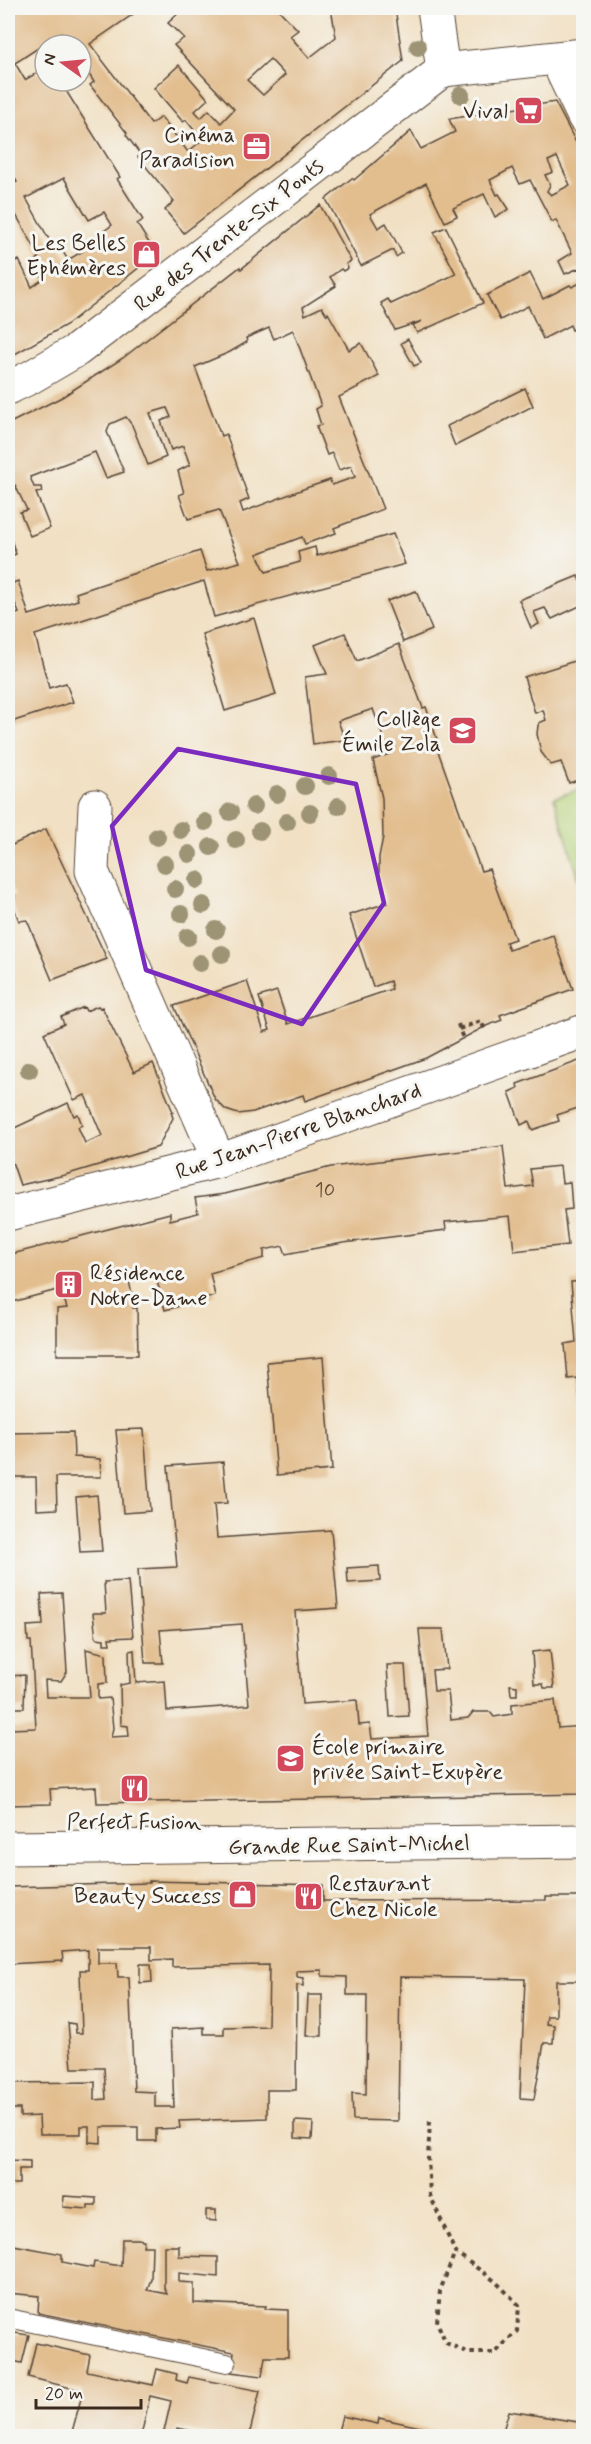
<svg xmlns="http://www.w3.org/2000/svg" width="591" height="2444" viewBox="0 0 591 2444" font-family="Mynerve,sans-serif">
<rect width="100%" height="100%" fill="#f6f6f2"/>
<filter id="ink" filterUnits="userSpaceOnUse"><feTurbulence type="fractalNoise" baseFrequency=".0167" numOctaves="2"/><feDisplacementMap in="SourceGraphic" scale="12" xChannelSelector="R" yChannelSelector="G"/><feConvolveMatrix kernelMatrix="1 2 1 2 8 2 1 2 1" color-interpolation-filters="sRGB"/></filter>
<filter id="wash" filterUnits="userSpaceOnUse"><feTurbulence type="fractalNoise" baseFrequency=".008" numOctaves="4" result="noise"/><feDisplacementMap in="SourceGraphic" scale="24" xChannelSelector="R" yChannelSelector="G"/><feGaussianBlur stdDeviation="1.35" result="paint"/><feColorMatrix in="noise" values="0 0 0 0 0 0 0 0 0 0 0 0 0 0 0 0 0 1.4 0 .05"/><feComposite in="paint" operator="in"/></filter>
<g filter="url(#wash)">
<rect width="100%" height="100%" fill="#f1e0c3"/>
<polygon fill="#b3d178" stroke="#777e4b" stroke-width="1.5" points="583,788 583,878 579,879 554,798"/>
<g id="blocks">
<g fill="#e2bd8e" fill-rule="evenodd">
<path d="M8,8H142L90,44L151,124L161,117L188,152L202,140L186,120L183,122L154,88L166,77L179,65L208,99L195,111L201,118L209,110L221,123L234,109L174,45L184,38L168,23L184,8H277L298,30L290,36L309,58L336,37L331,8H395L403,61L184,233L165,210L174,201L138,157L141,155L126,135L127,133L90,85L94,82L81,62V45H69L61,33L15,63L25,80L45,68V81H60L120,177L117,179L143,220L137,224L156,254L68,324L8,358V265L19,260L32,287L43,279L36,263L39,255L8,201V187L17,182L8,165ZM270,59L285,75L263,95L247,80ZM64,178L89,220L104,212L112,225L81,248L83,251L68,260L60,247L55,250L26,198Z"/>
<path d="M555,102L584,158V276L579,268L565,274L559,261L572,253L556,220L552,222L530,180L520,184L512,168L490,180L497,195L499,194L509,209L495,217L484,194L453,208L457,216L445,222L426,183L370,214L378,228L386,223L402,253L396,257L393,250L361,266L326,199L352,178L354,180L411,131L421,149L455,132L449,119ZM557,157L570,185L551,195L547,191L550,185L545,175L553,172L548,161Z"/>
<path d="M320,205L351,261L346,264L348,268L343,271L341,269L330,277L336,286L303,307L305,315L322,307L327,315L328,313L349,350L361,343L379,376L339,397L383,509L334,528L336,533L305,544L302,537L257,554L266,572L300,562L298,552L315,547L317,556L393,534L405,564L214,617L204,581L35,635L49,688L66,683L73,702L11,722L8,713V617L19,613L8,585L18,581L29,615L78,600L76,593L200,551L207,571L240,562L219,510L188,519L179,495L184,493L178,471L190,465L183,446L171,450L161,421L171,417L167,408L150,413L166,457L148,465L132,425L126,417L110,424L107,432L124,472L106,478L95,452L30,477L34,487H41L42,492L36,493L50,528L30,536L20,512L27,510L15,485L8,489V424L62,397L123,358L240,267L241,269ZM269,328L274,339L293,330L321,406L316,409L321,425L316,426L327,455L332,453L339,470L351,466L355,477L332,485L330,480L306,488L243,512L240,503L249,499L226,434L221,436L195,367L230,352L247,342L246,338Z"/>
<polygon points="446,227 483,303 417,333 413,325 422,321 395,330 381,303 388,299 391,304 456,274 434,232"/>
<polygon points="530,273 543,299 570,285 572,287 584,281 584,325 572,330 570,325 543,339 528,306 500,320 487,295"/>
<polygon points="408,339 421,363 414,366 401,343"/>
<polygon points="525,388 533,406 455,446 447,426"/>
<polygon points="8,531 16,554 8,557"/>
<polygon points="578,576 584,588 584,604 552,619 545,608 534,612 539,624 531,628 519,600"/>
<polygon points="416,591 432,630 403,642 387,601"/>
<polygon points="254,618 276,695 225,711 202,634"/>
<polygon points="345,633 357,661 399,644 423,708 426,707 437,739 434,740 481,871 489,869 515,939 506,942 509,950 553,935 573,989 500,1015 502,1020 486,1026 426,1058 305,1101 303,1095 253,1112 238,1114 226,1110 215,1099 174,1006 247,981 264,1032 270,1030 259,997 277,991 288,1024 392,989 390,981 373,987 349,915 387,903 379,876 379,857 383,837 382,798 373,760 389,754 373,709 338,721 345,740 313,744 305,677 327,674 315,645"/>
<polygon points="584,658 584,778 569,783 561,762 551,765 541,752 537,734 538,726 539,723 546,720 543,710 535,713 524,677"/>
<polygon points="46,829 107,959 52,980 27,920 19,921 10,898 15,896 8,879 8,847"/>
<polygon points="98,1006 100,1008 102,1007 134,1072 153,1063 173,1112 171,1112 173,1118 158,1147 65,1175 20,1185 8,1150 8,1131 68,1103 74,1116 78,1114 82,1125 78,1127 85,1143 102,1136 85,1095 74,1100 44,1033 64,1024 61,1017 84,1007 86,1011"/>
<polygon points="584,1059 584,1106 557,1115 559,1121 532,1130 529,1121 521,1125 509,1092 518,1088 517,1084"/>
<polygon points="503,1146 508,1189 533,1186 530,1169 560,1166 562,1183 570,1182 572,1209 564,1210 568,1245 514,1251 510,1216 445,1222 446,1230 343,1243 286,1254 283,1246 264,1250 264,1258 210,1273 215,1296 165,1310 155,1274 129,1281 133,1299 133,1308 137,1308 138,1355 57,1355 57,1309 67,1308 61,1289 8,1303 8,1255 170,1213 170,1220 198,1213 195,1198 225,1194 331,1167"/>
<polygon points="584,1281 584,1410 581,1410 578,1378 568,1379 565,1344 576,1342 571,1282"/>
<polygon points="323,1357 332,1470 277,1475 267,1362"/>
<polygon points="144,1429 150,1511 123,1513 116,1430"/>
<polygon points="73,1432 74,1457 100,1459 101,1477 56,1477 57,1509 37,1510 36,1477 8,1477 8,1433"/>
<polygon points="223,1462 227,1503 214,1504 217,1538 331,1530 338,1608 295,1611 302,1704 357,1700 359,1725 370,1724 372,1739 428,1736 419,1629 443,1629 447,1669 432,1670 434,1691 448,1691 451,1720 468,1718 473,1712 490,1712 494,1717 512,1714 512,1704 555,1700 558,1728 584,1726 584,1794 97,1803 96,1787 50,1789 51,1804 8,1805 8,1721 10,1721 10,1729 36,1728 31,1641 28,1641 27,1626 43,1625 41,1594 62,1593 67,1672 61,1681 45,1680 46,1697 90,1697 86,1649 106,1654 107,1683 98,1684 98,1699 110,1698 113,1728 111,1737 129,1736 128,1726 121,1725 120,1685 130,1683 129,1651 134,1650 136,1683 165,1681 167,1711 249,1705 242,1624 160,1630 163,1663 145,1663 138,1569 177,1567 168,1466"/>
<polygon points="97,1495 102,1551 80,1552 76,1497"/>
<polygon points="584,1504 584,1524 580,1525 578,1505"/>
<polygon points="379,1566 380,1581 348,1583 347,1568"/>
<polygon points="128,1581 133,1637 109,1638 110,1644 104,1644 104,1639 96,1638 93,1613 106,1613 104,1582"/>
<polygon points="550,1650 554,1688 544,1688 543,1684 534,1684 532,1652"/>
<polygon points="387,1665 405,1665 409,1716 390,1717"/>
<polygon points="25,1675 24,1708 9,1708 8,1676"/>
<polygon points="510,1685 517,1686 517,1695 511,1695"/>
<path d="M149,1881L323,1885V1901L546,1900V1897H584V1981H556V2016H547L546,2024L554,2025L553,2043H544L534,2099L520,2098L525,1979L400,1977L398,2121L353,2120L352,2093L366,2094L367,1995H347V1977L322,1976V1970L297,1971V1977L303,1978V1986L297,1985L296,2090H267V2118L179,2121L180,2128L156,2129V2141H138V2127H101V2143L89,2142V2126H81V2134H40L39,2116L20,2117V2109H8V2083L95,2082V2100L106,2099L104,2068H72L68,2023L75,2024L76,2033H82L80,1970H88V1950L62,1952L63,1961L8,1964V1887L149,1883ZM98,1947H151V1960L172,1959V1967L269,1965L268,2026L224,2027V2034H204V2027L171,2029L174,2107H155V2092L134,2091L129,1977H118L117,1963H98Z"/>
<polygon points="140,1964 151,1964 152,1982 140,1983"/>
<polygon points="308,1995 322,1995 322,2036 306,2036"/>
<polygon points="295,2121 313,2122 312,2139 295,2138"/>
<polygon points="8,2160 30,2161 30,2169 19,2169 19,2184 8,2184"/>
<polygon points="64,2196 96,2198 96,2205 88,2205 88,2209 63,2207"/>
<polygon points="206,2210 216,2210 216,2221 206,2220"/>
<polygon points="122,2239 138,2239 144,2240 143,2246 152,2246 151,2279 147,2290 167,2294 164,2287 164,2246 179,2246 179,2256 218,2257 218,2277 179,2273 179,2282 194,2283 194,2303 266,2306 265,2309 288,2310 288,2357 265,2357 262,2376 231,2372 234,2352 38,2313 39,2296 8,2293 8,2244 62,2254 62,2262 93,2268 94,2262 121,2266"/>
<polygon points="8,2332 29,2335 22,2363 8,2360"/>
<polygon points="36,2343 90,2355 87,2371 121,2378 153,2385 157,2369 177,2374 176,2380 187,2383 189,2377 260,2391 249,2436 220,2436 177,2428 175,2436 163,2436 171,2401 150,2396 141,2436 92,2436 72,2432 83,2391 28,2377"/>
<polygon points="509,2411 584,2423 584,2436 516,2436 502,2434"/>
<polygon points="342,2416 378,2424 379,2418 443,2432 442,2436 337,2436"/>
</g>
</g>
</g>
<g filter="url(#ink)">
<use href="#blocks" fill-opacity="0" stroke="#564537" stroke-width="1.5"/>
<g fill="none" stroke-linecap="round" stroke-linejoin="round">
<defs>
<polyline id="service" points="8,2318 227,2363"/>
<g id="minor">
<polyline points="434,8 443,70"/>
<polyline points="562,59 563,73 584,117"/>
<polyline points="443,70 584,55"/>
<polyline points="8,388 31,377 77,350 443,70"/>
<polyline points="95,806 92,871 219,1161"/>
<polyline points="8,1214 219,1161 584,1031"/>
</g>
<polyline id="secondary" points="8,1848 584,1841"/>
</defs>
<use href="#service" stroke="#564537" stroke-width="20"/>
<use href="#minor" stroke="#564537" stroke-width="35"/>
<use href="#secondary" stroke="#564537" stroke-width="35"/>
<g stroke="#564537" stroke-width="4" stroke-dasharray="4.5 4.5" stroke-linecap="butt">
<polyline points="458,1024 463,1039"/>
<polyline points="459,1029 481,1021 485,1030"/>
<polyline points="430,2121 428,2157 430,2195 455,2252 495,2281 519,2305 517,2331 495,2353 469,2353 446,2343 437,2322 440,2291 455,2252"/>
</g>
<use href="#service" stroke="#fff" stroke-width="18"/>
<use href="#minor" stroke="#fff" stroke-width="33"/>
<use href="#secondary" stroke="#fff" stroke-width="33"/>
</g>
<g fill="#9d9374">
<circle cx="418" cy="47" r="9"/>
<circle cx="461" cy="95" r="9"/>
<circle cx="329" cy="776" r="9"/>
<circle cx="305" cy="786" r="9"/>
<circle cx="277" cy="794" r="9"/>
<circle cx="254" cy="806" r="9"/>
<circle cx="338" cy="806" r="9"/>
<circle cx="230" cy="812" r="9"/>
<circle cx="310" cy="813" r="9"/>
<circle cx="205" cy="822" r="9"/>
<circle cx="287" cy="822" r="9"/>
<circle cx="181" cy="830" r="9"/>
<circle cx="260" cy="831" r="9"/>
<circle cx="157" cy="837" r="9"/>
<circle cx="236" cy="840" r="9"/>
<circle cx="211" cy="847" r="9"/>
<circle cx="189" cy="854" r="9"/>
<circle cx="165" cy="864" r="9"/>
<circle cx="197" cy="880" r="9"/>
<circle cx="175" cy="889" r="9"/>
<circle cx="203" cy="905" r="9"/>
<circle cx="181" cy="914" r="9"/>
<circle cx="216" cy="930" r="9"/>
<circle cx="188" cy="937" r="9"/>
<circle cx="222" cy="954" r="9"/>
<circle cx="200" cy="963" r="9"/>
<circle cx="29" cy="1070" r="9"/>
</g>
</g>
<path fill="none" stroke="#7b2cbf" stroke-width="4.5" stroke-linejoin="round" d="M178,749L356,784L384,903L302,1024L146,970L112,826Z"/>
<defs>
<symbol id="supermarket-square" viewBox="-11 -11 22 22"><rect x="-9" y="-9" width="18" height="18" rx="4" fill="#d1495b" stroke="#f6f6f2"/><path d="M-6-5.5h2.5l.6 2H6L4.5 2H-2.5L-4.4-4H-6ZM-1.5 3.2a1.3 1.3 0 1 0 .1 0ZM3 3.2a1.3 1.3 0 1 0 .1 0Z" fill="#fff"/></symbol>
<symbol id="office-square" viewBox="-11 -11 22 22"><rect x="-9" y="-9" width="18" height="18" rx="4" fill="#d1495b" stroke="#f6f6f2"/><path d="M-6-3h4V-5.5h4V-3h4V5H-6ZM-1-4.5V-3h2v-1.5ZM-6 0V1H6V0Z" fill="#fff"/></symbol>
<symbol id="shop-square" viewBox="-11 -11 22 22"><rect x="-9" y="-9" width="18" height="18" rx="4" fill="#d1495b" stroke="#f6f6f2"/><path d="M-5-2.5h2.3a2.7 3.5 0 0 1 5.4 0H5L5.5 6h-11ZM-1.5-2.5h3a1.5 2.3 0 0 0-3 0Z" fill="#fff"/></symbol>
<symbol id="school-square" viewBox="-11 -11 22 22"><rect x="-9" y="-9" width="18" height="18" rx="4" fill="#d1495b" stroke="#f6f6f2"/><path d="M0-5L7-2L0 1L-7-2ZM-4 1L0 2.5L4 1V4Q0 6-4 4Z" fill="#fff"/></symbol>
<symbol id="building-square" viewBox="-11 -11 22 22"><rect x="-9" y="-9" width="18" height="18" rx="4" fill="#d1495b" stroke="#f6f6f2"/><path d="M-4-6H4V6H1V3H-1V6H-4ZM-2.5-4.3h1.7v1.8h-1.7ZM.8-4.3h1.7v1.8H.8ZM-2.5-1h1.7V.8h-1.7ZM.8-1h1.7V.8H.8Z" fill="#fff"/></symbol>
<symbol id="restaurant-square" viewBox="-11 -11 22 22"><rect x="-9" y="-9" width="18" height="18" rx="4" fill="#d1495b" stroke="#f6f6f2"/><path d="M-5-6h1v4h1v-4h1v4h1v-4h1v5L-1.5 .5V6h-2V.5L-5-1ZM5-6V6H3V1.5H1.5Q1.5-4 5-6Z" fill="#fff"/></symbol>
</defs>
<g fill-rule="evenodd">
<use href="#supermarket-square" x="512" y="94" width="33" height="33"/>
<use href="#office-square" x="240" y="130" width="33" height="33"/>
<use href="#shop-square" x="130" y="238" width="33" height="33"/>
<use href="#school-square" x="446" y="714" width="33" height="33"/>
<use href="#building-square" x="52" y="1268" width="33" height="33"/>
<use href="#school-square" x="274" y="1742" width="33" height="33"/>
<use href="#restaurant-square" x="118" y="1772" width="33" height="33"/>
<use href="#shop-square" x="226" y="1878" width="33" height="33"/>
<use href="#restaurant-square" x="292" y="1880" width="33" height="33"/>
</g>
<g text-anchor="middle" stroke-width="6" stroke-linejoin="round" paint-order="stroke">
<g font-size="20" fill="#654f3a">
<text x="325" y="1196">10</text>
</g>
<g font-size="22" fill="#3b2a1e" stroke="#f6f6f2" text-anchor="end">
<text x="508" y="118">Vival</text>
<text x="235" y="142">Cinéma<tspan x="235" dy="25">Paradision</tspan></text>
<text x="126" y="250">Les Belles<tspan x="126" dy="25">Ephémères</tspan></text>
<text x="441" y="726">Collège<tspan x="441" dy="25">Émile Zola</tspan></text>
<text x="90" y="1280" text-anchor="start">Résidence<tspan x="90" dy="25">Notre-Dame</tspan></text>
<text x="312" y="1754" text-anchor="start">École primaire<tspan x="312" dy="25">privée Saint-Exupère</tspan></text>
<text x="134" y="1829" text-anchor="middle">Perfect Fusion</text>
<text x="329" y="1891" text-anchor="start">Restaurant<tspan x="329" dy="25">Chez Nicole</tspan></text>
<text x="221" y="1903">Beauty Success</text>
</g>
<g font-size="22" fill="#3b2a1e" stroke="#f6f6f2">
<text transform="translate(228 234) rotate(-38)" y="8">Rue des Trente-Six Ponts</text>
<text transform="translate(298 1130) rotate(-19)" y="8">Rue Jean-Pierre Blanchard</text>
<text transform="translate(349 1844) rotate(-1)" y="8">Grande Rue Saint-Michel</text>
</g>
</g>
<rect width="591" height="2444" fill="none" stroke="#f6f6f2" stroke-width="30"/>
<g transform="translate(63 63) rotate(285)"><circle r="28" fill="#f6f6f2" stroke="#aba49d" stroke-width="1.5"/>
<path d="M0-4.5L10 22L0 15L-10 22Z" fill="#d1495b"/>
<text y="-9" font-size="16" font-weight="bold" text-anchor="middle" fill="#3b2a1e">N</text>
</g>
<path d="M36 2399v9h105v-9" fill="none" stroke="#3b2a1e" stroke-width="3"/>
<text x="45" y="2399" font-size="18" fill="#3b2a1e" stroke="#f6f6f2" stroke-width="4.5" paint-order="stroke">20 m</text>
</svg>
